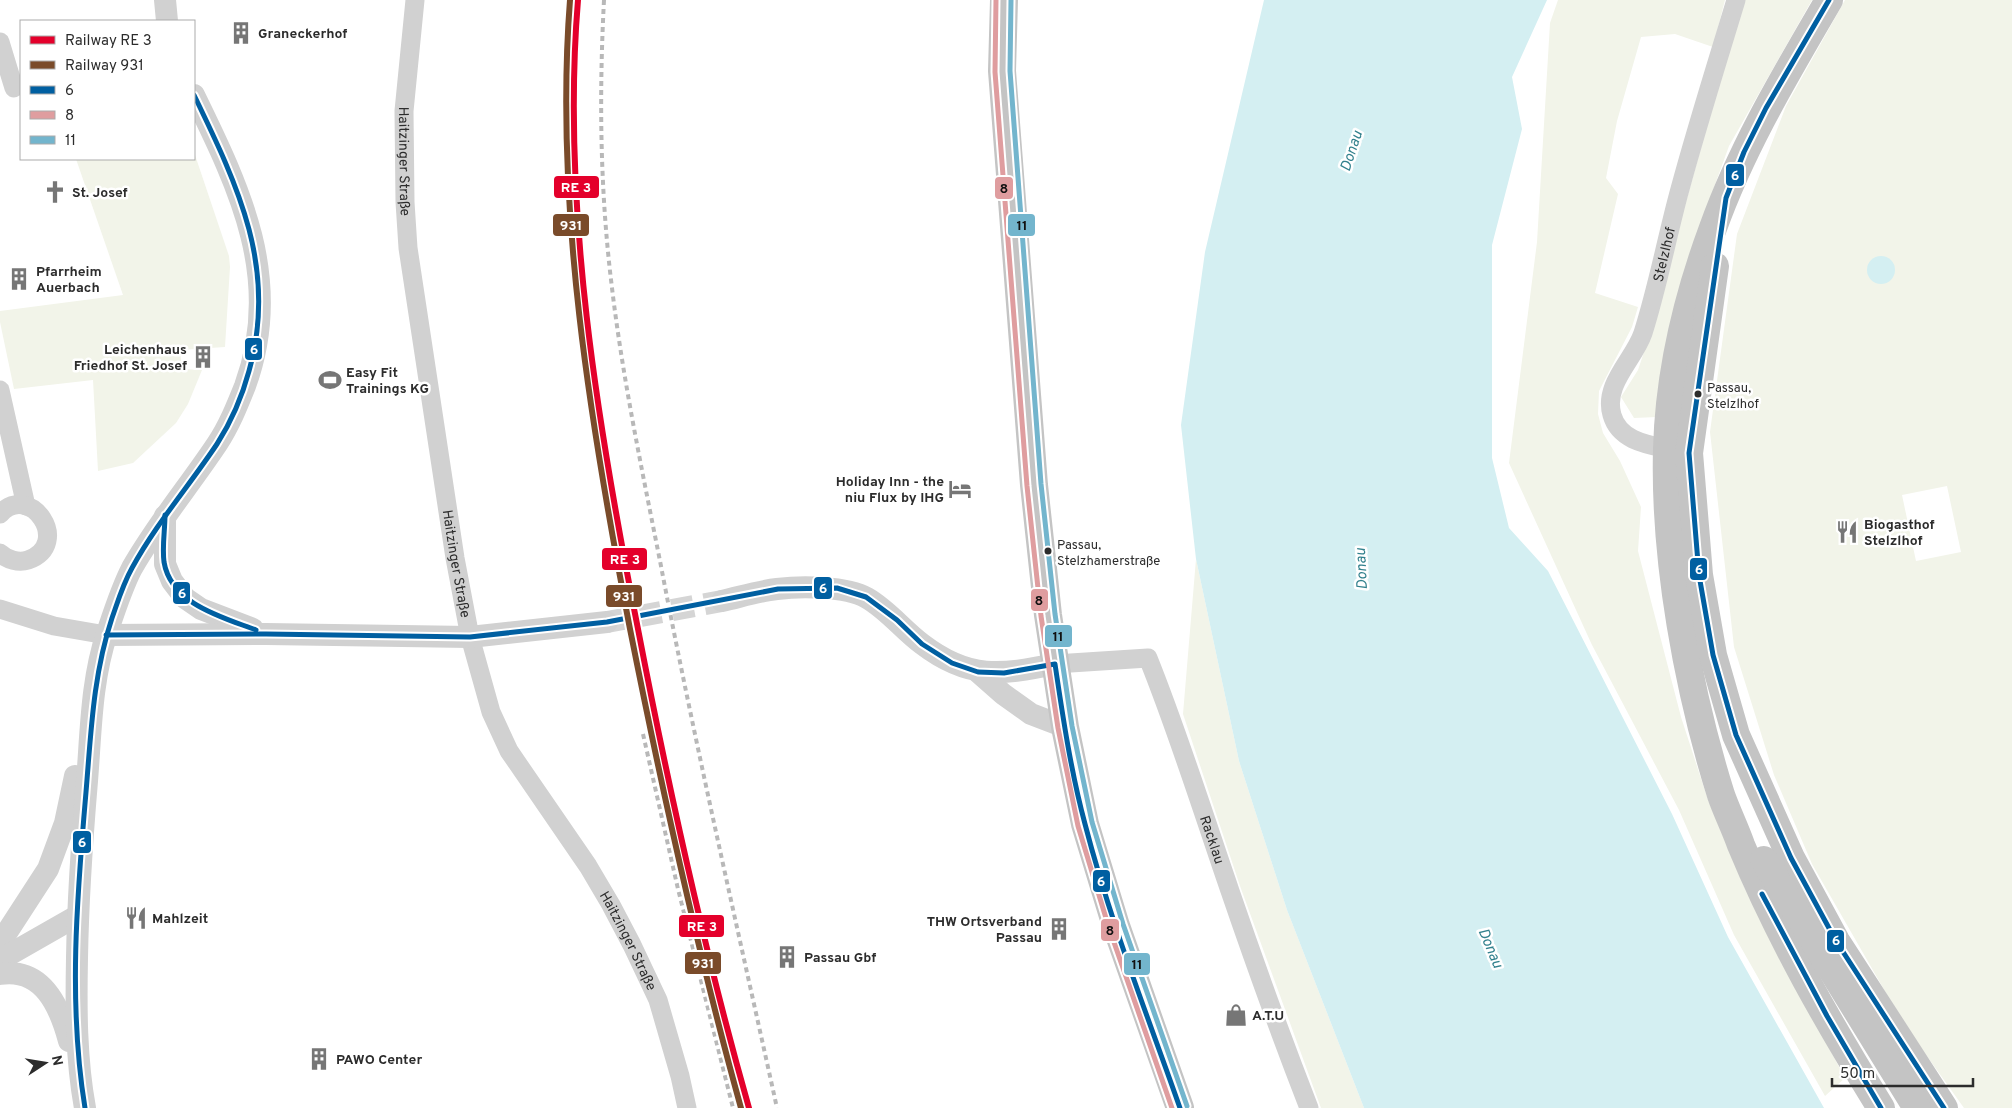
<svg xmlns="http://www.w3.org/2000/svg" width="2012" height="1108" viewBox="0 0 2012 1108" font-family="Overpass,sans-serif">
<rect width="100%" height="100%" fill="#fff"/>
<g fill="#f2f4e9" fill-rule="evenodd">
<polygon points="1558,0 1725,0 1713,47 1675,34 1641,37 1617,121 1606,178 1618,194 1595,293 1638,307 1632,327 1599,391 1598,414 1603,433 1620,461 1641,507 1638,551 1681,717 1708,800 1745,889 1845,1078 1825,1096 1734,935 1679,810 1592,645 1509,463 1537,242 1550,23"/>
<polygon points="1742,0 1812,0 1729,146 1700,226 1657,417 1634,418 1621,397 1638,370 1646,346"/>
<path d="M1845,0H2012V1108H1964L1924,1052L1886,993L1812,864L1774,775L1734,647L1710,432L1737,234L1786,106ZM1947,486L1961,552L1916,561L1902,495Z"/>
<polygon points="194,152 229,256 230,267 225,347 180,350 182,369 202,370 188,404 176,423 133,463 98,471 93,380 14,389 0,322 0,311 123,295 76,159 194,159"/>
<polygon points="1196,559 1239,761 1287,910 1364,1108 1321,1108 1240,886 1183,714"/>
</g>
<g fill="#d4eff2">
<polygon points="1264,0 1547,0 1512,77 1522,129 1492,245 1492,458 1509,528 1548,571 1672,814 1728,937 1824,1108 1364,1108 1287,910 1239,761 1196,559 1181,425 1205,252"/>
<circle cx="1881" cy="270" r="14"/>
</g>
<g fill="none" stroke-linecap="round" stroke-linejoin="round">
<polyline stroke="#d5d5d5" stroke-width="22" stroke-dasharray="22 11" stroke-linecap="butt" points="607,622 722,601"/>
<g stroke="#d1d1d1" stroke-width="19">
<path id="s1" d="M415,0L404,111L405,202L408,248L455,558L470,637L491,712L509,751L588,866L611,905L632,945L658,1000L680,1076L687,1108"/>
<polyline points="0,42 14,88"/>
<polyline points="0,390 26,506"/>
<path id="s2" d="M1677,451C1652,445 1620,443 1612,415C1603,384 1634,360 1643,333C1658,286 1667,236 1680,189C1697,126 1717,63 1736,0"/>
<path d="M0,514C30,481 73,544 28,560C19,563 7,560 0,553"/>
<polyline points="0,609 54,626 106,635"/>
<path id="s3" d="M1055,664L1148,658C1179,735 1203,813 1230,891C1255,964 1281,1036 1309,1108"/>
</g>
<g stroke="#d1d1d1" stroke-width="22">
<polyline points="165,0 167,21"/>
<polyline points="165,516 165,564 172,581 185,598 201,609 253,629"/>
<path d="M722,601C740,597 759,591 777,589C801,586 846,586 867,598C888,610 903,630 922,644C969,680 1001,675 1055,664"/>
<polyline points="106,635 266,634 470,637 607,622"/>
<polyline points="978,672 1003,694 1031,714 1065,727"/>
<polyline points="0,943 48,869 65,823 75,776"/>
<polyline points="0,960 77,916"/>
<path d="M0,974C43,967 60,1007 69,1041"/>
<path d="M85,1108C76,1059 76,1008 77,958C78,899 82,840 87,781C91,732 91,681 107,633C114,612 122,587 132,568C157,524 189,486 217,444C229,426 237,406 245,386C284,280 240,189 194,95"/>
</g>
<g stroke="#c4c4c4" stroke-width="28">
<polyline points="1004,0 1002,71 1034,485 1048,615 1065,727 1085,824 1116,926 1180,1108"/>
<path d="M1829,0C1786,74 1742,147 1713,228C1687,298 1669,375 1667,449C1664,560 1688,690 1721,795C1727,812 1735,828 1741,845C1779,937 1829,1024 1881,1108"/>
<polyline points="1715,266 1689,453 1699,575 1713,655 1736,735 1791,858 1836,941 1944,1108"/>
<polyline points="1764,860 1917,1108"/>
</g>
<g stroke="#b8b8b8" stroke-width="4" stroke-dasharray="5 4" stroke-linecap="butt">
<path d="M604,0C599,96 600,192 612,288C623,380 642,470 660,561C695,744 737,926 777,1108"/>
<polyline points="643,734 678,889 733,1108"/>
</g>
<defs>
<g id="bus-1">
<polyline points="1829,0 1766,108 1744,152 1726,198 1689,453 1699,575 1713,655 1736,735 1791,858 1836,941 1944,1108"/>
<path d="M165,515C165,530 162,546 164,562C171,604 222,617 256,630"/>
<path d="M106,635L266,634L470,637L607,622L778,589L837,588L866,597L897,620L922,644L952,663L978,672L1004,673L1055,664C1063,718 1071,772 1085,824C1110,921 1147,1014 1180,1108"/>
<polyline points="1762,894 1827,1016 1881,1108"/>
<path d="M85,1108C68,1004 77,896 86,792C91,733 93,675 112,618C118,601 123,584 132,568C156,524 189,486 217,444C231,422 242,397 249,371C278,269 238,186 194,95"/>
</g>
<polyline id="bus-2" points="996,0 995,72 1027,486 1041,616 1058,728 1078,826 1109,928 1172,1108"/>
<polyline id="bus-3" points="1011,0 1010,71 1041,484 1055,614 1072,726 1092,822 1123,924 1187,1106"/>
</defs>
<use href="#bus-1" stroke="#fff" stroke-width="9"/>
<use href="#bus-2" stroke="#fff" stroke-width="9"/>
<use href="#bus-3" stroke="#fff" stroke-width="9"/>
<use href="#bus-1" stroke="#005fa1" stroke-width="5"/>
<use href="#bus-2" stroke="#df9d9f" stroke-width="5"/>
<use href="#bus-3" stroke="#73b5cd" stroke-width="5"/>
<defs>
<path id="rail-1" d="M578,0C561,205 598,428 638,629C669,790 704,950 749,1108"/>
<path id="rail-2" d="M570,0C554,205 591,428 630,629C662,790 697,950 741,1108"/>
</defs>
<use href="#rail-1" stroke="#fff" stroke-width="10"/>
<use href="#rail-2" stroke="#fff" stroke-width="10"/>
<use href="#rail-1" stroke="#e4002b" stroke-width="6"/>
<use href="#rail-2" stroke="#7a4b2a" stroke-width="6"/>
</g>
<defs>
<symbol id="building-bare" viewBox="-9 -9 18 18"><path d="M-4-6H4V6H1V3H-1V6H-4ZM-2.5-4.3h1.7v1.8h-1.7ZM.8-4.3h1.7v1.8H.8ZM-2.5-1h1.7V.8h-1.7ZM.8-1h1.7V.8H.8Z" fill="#767676" stroke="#fff" stroke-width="2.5" paint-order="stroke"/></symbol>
<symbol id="church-bare" viewBox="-9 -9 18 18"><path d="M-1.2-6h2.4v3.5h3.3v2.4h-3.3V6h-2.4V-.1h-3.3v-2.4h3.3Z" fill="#767676" stroke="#fff" stroke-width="2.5" paint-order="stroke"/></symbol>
<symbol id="stadium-bare" viewBox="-9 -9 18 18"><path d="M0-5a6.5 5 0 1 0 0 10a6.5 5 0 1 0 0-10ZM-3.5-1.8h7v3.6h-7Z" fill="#767676" stroke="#fff" stroke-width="2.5" paint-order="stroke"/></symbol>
<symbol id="hotel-bare" viewBox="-9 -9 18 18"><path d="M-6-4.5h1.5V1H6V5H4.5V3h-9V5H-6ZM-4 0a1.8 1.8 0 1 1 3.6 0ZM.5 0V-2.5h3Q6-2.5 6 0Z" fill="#767676" stroke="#fff" stroke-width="2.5" paint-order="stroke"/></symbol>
<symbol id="restaurant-bare" viewBox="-9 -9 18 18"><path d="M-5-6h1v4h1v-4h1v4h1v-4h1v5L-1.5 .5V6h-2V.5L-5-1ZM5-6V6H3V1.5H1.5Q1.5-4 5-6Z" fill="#767676" stroke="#fff" stroke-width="2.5" paint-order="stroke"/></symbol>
<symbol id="shop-bare" viewBox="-9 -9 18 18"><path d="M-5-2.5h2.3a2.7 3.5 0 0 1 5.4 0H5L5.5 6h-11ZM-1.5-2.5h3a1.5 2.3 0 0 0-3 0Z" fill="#767676" stroke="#fff" stroke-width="2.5" paint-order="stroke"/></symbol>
</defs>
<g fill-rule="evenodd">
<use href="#building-bare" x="225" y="17" width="32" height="32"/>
<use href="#church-bare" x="39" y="176" width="32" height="32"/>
<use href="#building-bare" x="3" y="263" width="32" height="32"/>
<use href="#building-bare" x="187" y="341" width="32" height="32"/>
<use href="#stadium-bare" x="314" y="364" width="32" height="32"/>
<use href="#hotel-bare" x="944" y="473" width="32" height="32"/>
<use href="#restaurant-bare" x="1831" y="516" width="32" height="32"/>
<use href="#restaurant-bare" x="120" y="902" width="32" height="32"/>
<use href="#building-bare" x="1043" y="913" width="32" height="32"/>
<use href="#building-bare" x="771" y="941" width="32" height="32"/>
<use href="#shop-bare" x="1220" y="999" width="32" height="32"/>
<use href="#building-bare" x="303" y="1043" width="32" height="32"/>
</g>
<g fill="#2c2c2c" stroke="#fff" stroke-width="2">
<circle cx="1698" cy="394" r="4.5"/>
<circle cx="1048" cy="551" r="4.5"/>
</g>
<g text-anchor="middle" stroke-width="5" stroke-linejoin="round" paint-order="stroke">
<g font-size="13" fill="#2c2c2c" stroke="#fff" text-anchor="start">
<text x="1707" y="392">Passau,<tspan x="1707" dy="16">Stelzlhof</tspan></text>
<text x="1057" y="549">Passau,<tspan x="1057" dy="16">Stelzhamerstraße</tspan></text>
</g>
<g font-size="14" font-weight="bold" fill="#2c2c2c" stroke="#fff" text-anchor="start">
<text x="258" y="38">Graneckerhof</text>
<text x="72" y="197">St. Josef</text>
<text x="36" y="276">Pfarrheim<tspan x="36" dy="16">Auerbach</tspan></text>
<text x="187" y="354" text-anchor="end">Leichenhaus<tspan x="187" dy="16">Friedhof St. Josef</tspan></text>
<text x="346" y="377">Easy Fit<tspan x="346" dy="16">Trainings KG</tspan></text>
<text x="944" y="486" text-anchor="end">Holiday Inn - the<tspan x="944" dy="16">niu Flux by IHG</tspan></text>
<text x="1864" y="529">Biogasthof<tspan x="1864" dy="16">Stelzlhof</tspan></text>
<text x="152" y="923">Mahlzeit</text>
<text x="1042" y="926" text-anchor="end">THW Ortsverband<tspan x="1042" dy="16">Passau</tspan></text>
<text x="804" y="962">Passau Gbf</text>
<text x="1252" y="1020">A.T.U</text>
<text x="336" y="1064">PAWO Center</text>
</g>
<g font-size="14" fill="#2c2c2c" stroke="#fff">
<text dy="5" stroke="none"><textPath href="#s1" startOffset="162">Haitzinger Straße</textPath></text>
<text dy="5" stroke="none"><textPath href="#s2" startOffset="250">Stelzlhof</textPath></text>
<text dy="5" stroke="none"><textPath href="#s1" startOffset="568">Haitzinger Straße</textPath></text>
<text dy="5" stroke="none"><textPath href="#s3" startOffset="286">Racklau</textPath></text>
<text dy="5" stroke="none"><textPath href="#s1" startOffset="988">Haitzinger Straße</textPath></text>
</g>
<g font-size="15" font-style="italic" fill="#32818d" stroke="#fff">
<text transform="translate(1351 151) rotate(-72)" y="5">Donau</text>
<text transform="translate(1361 569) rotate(-93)" y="5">Donau</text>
<text transform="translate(1491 948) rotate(67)" y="5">Donau</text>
</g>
</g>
<g stroke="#fff" stroke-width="2">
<rect x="1725" y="163" width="20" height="24" rx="5" fill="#005fa1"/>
<rect x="553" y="175" width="47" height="24" rx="5" fill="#e4002b"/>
<rect x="994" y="176" width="20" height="24" rx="5" fill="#df9d9f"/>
<rect x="1007" y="213" width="29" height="24" rx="5" fill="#73b5cd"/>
<rect x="552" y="213" width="38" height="24" rx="5" fill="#7a4b2a"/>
<rect x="244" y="337" width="19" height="24" rx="5" fill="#005fa1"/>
<rect x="601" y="547" width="47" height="24" rx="5" fill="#e4002b"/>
<rect x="1689" y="557" width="19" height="24" rx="5" fill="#005fa1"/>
<rect x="813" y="576" width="20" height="24" rx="5" fill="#005fa1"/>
<rect x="172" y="581" width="19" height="24" rx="5" fill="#005fa1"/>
<rect x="605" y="584" width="38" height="24" rx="5" fill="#7a4b2a"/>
<rect x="1030" y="588" width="19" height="24" rx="5" fill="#df9d9f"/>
<rect x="1044" y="624" width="29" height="24" rx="5" fill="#73b5cd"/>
<rect x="72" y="830" width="20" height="24" rx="5" fill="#005fa1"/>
<rect x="1092" y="869" width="19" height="24" rx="5" fill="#005fa1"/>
<rect x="678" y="914" width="47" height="24" rx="5" fill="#e4002b"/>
<rect x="1100" y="918" width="20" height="24" rx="5" fill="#df9d9f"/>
<rect x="1826" y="929" width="19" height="24" rx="5" fill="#005fa1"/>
<rect x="684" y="951" width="38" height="24" rx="5" fill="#7a4b2a"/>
<rect x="1123" y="952" width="28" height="24" rx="5" fill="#73b5cd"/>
</g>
<g font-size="14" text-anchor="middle" font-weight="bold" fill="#fff">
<text x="1735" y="180">6</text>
<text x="576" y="192">RE 3</text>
<text x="571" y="230">931</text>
<text x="254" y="354">6</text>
<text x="625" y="564">RE 3</text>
<text x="1699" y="574">6</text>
<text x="823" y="593">6</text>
<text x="182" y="598">6</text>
<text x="624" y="601">931</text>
<text x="82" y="847">6</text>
<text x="1101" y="886">6</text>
<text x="702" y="931">RE 3</text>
<text x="1836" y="945">6</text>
<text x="703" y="968">931</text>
</g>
<g font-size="14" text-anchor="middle" font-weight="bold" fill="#111">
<text x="1004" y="193">8</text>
<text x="1022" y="230">11</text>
<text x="1039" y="605">8</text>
<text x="1058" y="641">11</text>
<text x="1110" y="935">8</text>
<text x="1137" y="969">11</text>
</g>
<rect x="20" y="20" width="175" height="140" fill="#ffffff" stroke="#ababab"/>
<rect x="30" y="36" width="25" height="8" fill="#e4002b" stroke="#ababab"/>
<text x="65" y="45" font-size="15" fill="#2c2c2c">Railway RE 3</text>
<rect x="30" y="61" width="25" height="8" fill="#7a4b2a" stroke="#ababab"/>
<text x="65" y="70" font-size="15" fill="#2c2c2c">Railway 931</text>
<rect x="30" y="86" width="25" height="8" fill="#005fa1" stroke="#ababab"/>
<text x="65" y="95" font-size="15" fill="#2c2c2c">6</text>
<rect x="30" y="111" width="25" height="8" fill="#df9d9f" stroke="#ababab"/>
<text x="65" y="120" font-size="15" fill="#2c2c2c">8</text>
<rect x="30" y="136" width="25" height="8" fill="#73b5cd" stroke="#ababab"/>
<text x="65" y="145" font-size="15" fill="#2c2c2c">11</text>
<g transform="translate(45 1063) rotate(78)" stroke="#ffffff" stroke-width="4" paint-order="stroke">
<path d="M0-4L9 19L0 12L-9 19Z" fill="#2c2c2c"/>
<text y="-8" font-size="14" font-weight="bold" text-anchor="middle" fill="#2c2c2c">N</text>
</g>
<path d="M1832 1078v8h141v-8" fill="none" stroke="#2c2c2c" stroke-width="2.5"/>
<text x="1840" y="1078" font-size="15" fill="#2c2c2c" stroke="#ffffff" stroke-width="4" paint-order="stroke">50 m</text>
</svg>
